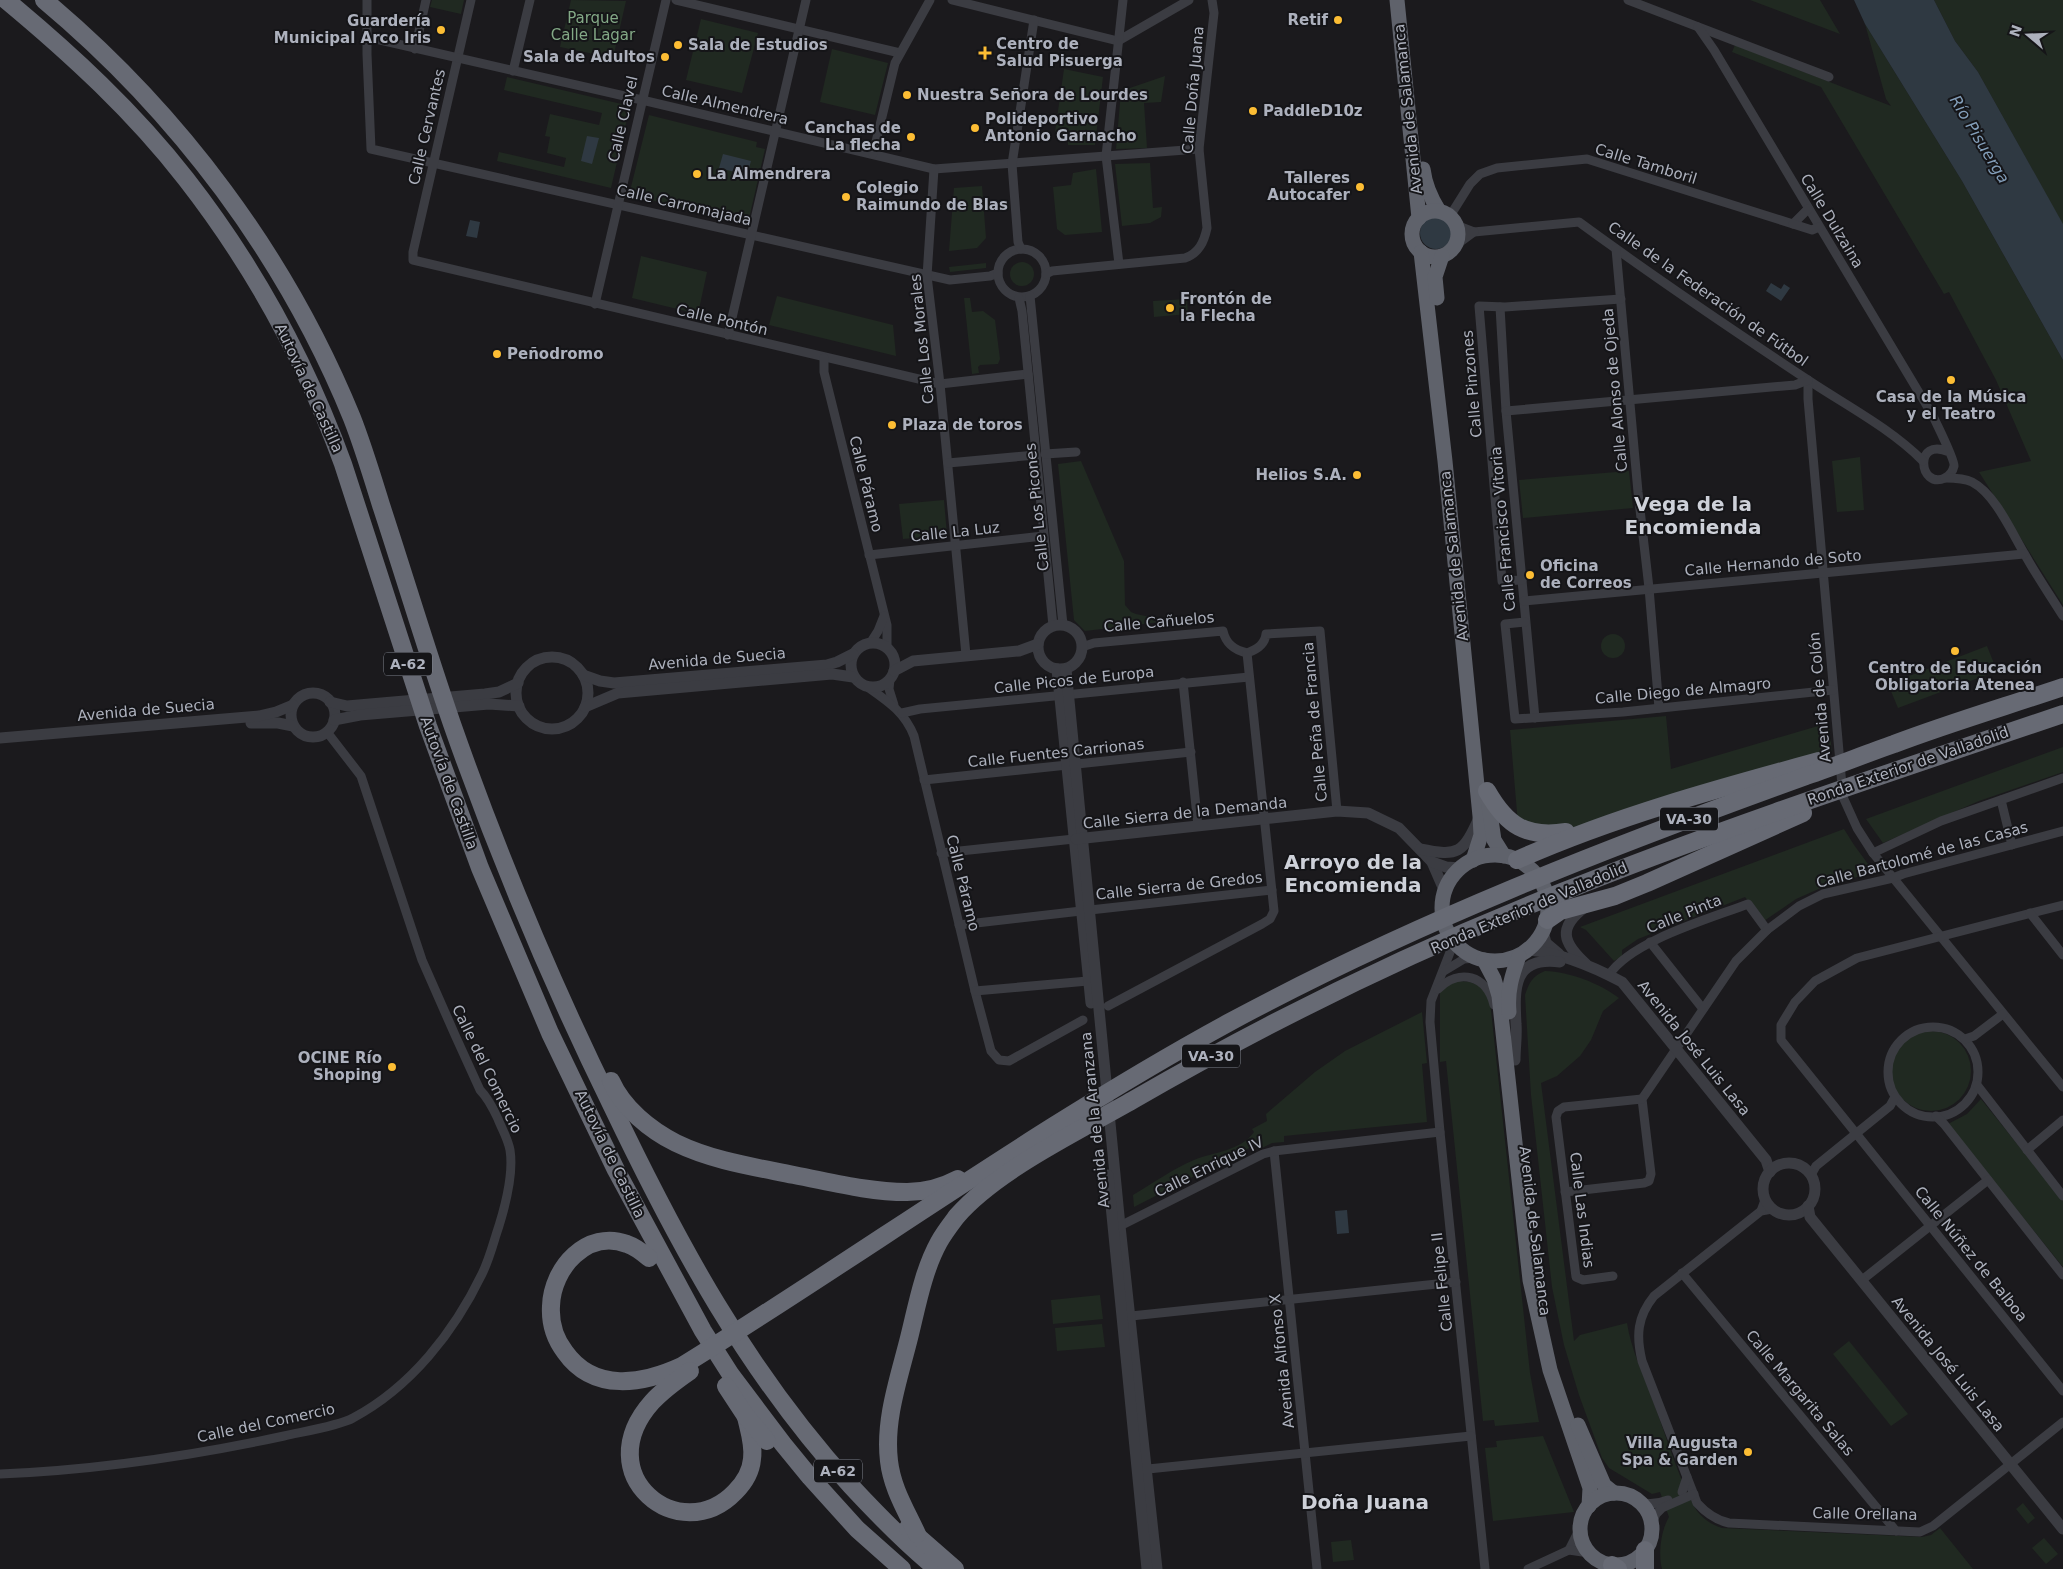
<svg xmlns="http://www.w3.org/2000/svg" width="2063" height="1569" viewBox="0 0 2063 1569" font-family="'DejaVu Sans',sans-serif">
<rect width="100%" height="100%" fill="#1b1a1d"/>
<g fill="#202921">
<polygon points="432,0 464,0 461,14 430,7"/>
<polygon points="571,0 626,1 613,58 560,47"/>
<polygon points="1750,0 1820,0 1840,34"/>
<polygon points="1934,0 2063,0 2063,225 1978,72 1955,41"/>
<polygon points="701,19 758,33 742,93 686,80"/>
<polygon points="1865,24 1962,181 2063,360 2063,605 1979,472 2031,461 1996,380 1949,292 1944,294 1821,87 1732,52 1735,45 1891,106 1886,99"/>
<polygon points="832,49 888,63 875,115 820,102"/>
<polygon points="1064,69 1103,77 1095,145 1068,145 1067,132 1055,132"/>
<polygon points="1165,76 1161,102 1144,103 1147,148 1116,149 1121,91"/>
<polygon points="507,77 630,106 611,188 497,161 499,152 564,167 566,158 547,153 550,137 545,136 550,114 599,125 602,113 504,90"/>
<polygon points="649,115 757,142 756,147 765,149 748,223 629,195"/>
<polygon points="1150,163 1153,208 1162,207 1161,217 1150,223 1122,226 1115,164"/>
<polygon points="1096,169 1102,232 1065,235 1057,229 1053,187 1071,185 1073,173"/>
<polygon points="982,186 986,238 977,248 949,251 954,188"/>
<polygon points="641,256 707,272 698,314 632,298"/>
<circle cx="1022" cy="274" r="12"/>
<polygon points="986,263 986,268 950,272 949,267"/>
<polygon points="777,296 893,325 896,356 769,325"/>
<polygon points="964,298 970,298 972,312 983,311 995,320 1000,359 998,364 980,365 978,367 979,373 972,374"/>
<polygon points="1187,299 1188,314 1154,317 1153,301"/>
<polygon points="1860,457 1864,510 1837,512 1832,461"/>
<polygon points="1081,461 1124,561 1125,605 1131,612 1136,614 1169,621 1085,631 1074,620 1058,464"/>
<polygon points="1629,471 1633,508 1523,518 1519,480"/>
<polygon points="944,500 947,535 903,539 899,504"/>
<circle cx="1613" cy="646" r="12"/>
<polygon points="1987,646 1997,671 1898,708 1888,684"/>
<polygon points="1666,716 1671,769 1818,726 1829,725 1832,752 1591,826 1556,832 1518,824 1510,730"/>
<polygon points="2063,747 2063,772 1979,801 1883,843 1866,819"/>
<polygon points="1844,829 1854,845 1874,872 1823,887 1796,899 1764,921 1745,897 1638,939 1622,950 1622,956 1614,961 1586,930 1580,927"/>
<path d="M1545,971C1570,972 1599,983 1619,998L1603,1011L1591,1040L1580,1056L1557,1076L1541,1083L1574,1341L1580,1335L1627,1323C1631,1349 1642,1371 1651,1396C1665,1431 1678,1479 1697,1511C1703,1519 1712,1525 1722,1528L1922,1537L1931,1535L1940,1528L1973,1569H1662C1658,1554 1661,1530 1669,1517L1660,1492L1652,1494L1609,1468L1602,1458L1579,1395L1564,1345L1552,1287L1531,1095L1525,995C1529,983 1532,976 1545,971Z"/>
<path d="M1452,981C1472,981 1481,982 1490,1001L1530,1373L1539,1422L1495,1426L1494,1420L1483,1421L1446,1061L1440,1062V991Z"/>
<path d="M1422,1012L1427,1063L1422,1064L1427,1122L1284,1136V1142L1272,1143L1262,1148L1259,1143L1134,1207L1133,1195C1153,1183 1173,1169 1194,1160C1213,1152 1241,1151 1254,1132L1252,1129L1267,1121L1266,1114L1315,1072L1345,1051Z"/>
<circle cx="1931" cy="1071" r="40"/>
<polygon points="1981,1099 2063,1201 2063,1267 1948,1124 1967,1114"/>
<polygon points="1100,1295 1103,1319 1053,1324 1051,1300"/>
<polygon points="1102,1324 1105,1347 1057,1351 1055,1328"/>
<polygon points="1849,1341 1908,1414 1891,1426 1833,1354"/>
<polygon points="1543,1436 1574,1512 1493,1521 1485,1448 1497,1447 1496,1441"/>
<polygon points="2023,1503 2035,1518 2028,1524 2016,1509"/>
<polygon points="2044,1538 2058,1554 2046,1564 2032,1548"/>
<polygon points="1351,1540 1354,1560 1333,1562 1331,1542"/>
</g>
<g fill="#2f3942">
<polygon points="1854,0 1934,0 1955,41 1978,72 2063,224 2063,360 1962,181 1865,24"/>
<polygon points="587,136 599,138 592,164 581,161"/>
<polygon points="723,154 751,161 747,175 719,168"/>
<circle cx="1436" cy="233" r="16"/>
<polygon points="470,220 480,222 477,238 466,236"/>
<polygon points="1771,283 1781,289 1784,284 1790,288 1781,301 1766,291"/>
<polygon points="1347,1210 1349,1233 1337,1234 1335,1211"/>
</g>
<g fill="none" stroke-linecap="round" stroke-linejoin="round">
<g stroke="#3b3c42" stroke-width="9">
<polyline points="367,0 367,54 371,149 950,280 990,276 998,273"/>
<polyline points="471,0 413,252 413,260 940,384 1028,374"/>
<polyline points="676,0 900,53"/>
<polyline points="952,0 1118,41 1189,0"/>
<polyline points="1628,0 1829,77"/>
<path d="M1698,27L1714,50L1933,416C1937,425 1955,460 1954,466C1953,471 1949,476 1945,478C1919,490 1913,436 1949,452"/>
<polyline points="367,37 642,100 934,169 1199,149"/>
<polyline points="415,49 426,0"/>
<polyline points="513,71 530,0"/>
<polyline points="873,154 895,63 930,0"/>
<polyline points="934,169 927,276 940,384 966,655"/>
<polyline points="1450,216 1470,184 1480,174 1497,168 1587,159 1793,224 1808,209"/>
<polyline points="1793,224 1812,230 1819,227"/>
<path d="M1456,225L1474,232L1579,222C1654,277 1731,329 1808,380C1847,406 1890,428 1923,461"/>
<polyline points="1455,246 1474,232"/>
<circle cx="1022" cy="273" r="24"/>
<polyline points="1021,249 1018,242 1012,164 1034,20"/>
<polyline points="1616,249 1638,492 1649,588 1659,708"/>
<polyline points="1119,264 1106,156 1123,0"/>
<path d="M1046,274L1052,271L1185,258C1199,253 1204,242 1207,228L1199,149L1214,13L1212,0"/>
<polyline points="1030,296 1063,625"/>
<polyline points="1019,298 1022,311 1053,626"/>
<polyline points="595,304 666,0"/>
<polyline points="1500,307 1506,411 1535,718"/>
<polyline points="728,335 806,0"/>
<polyline points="824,358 824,372 887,625 887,647"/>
<polyline points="1808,380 1808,399 1843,797 1857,828 1873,853 2063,1087"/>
<polyline points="1506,411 1795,385 1808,380"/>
<polyline points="1045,454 1076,452"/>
<polyline points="948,463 1036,455"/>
<path d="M1945,478C1954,478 1964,478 1972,482C1995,494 2011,531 2024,553C2036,575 2050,595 2063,616"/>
<polyline points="869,555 1043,536"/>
<polyline points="1522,580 1502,581 1479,306 1505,307 1621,299"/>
<polyline points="1524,601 2024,554"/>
<polyline points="1525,622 1505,624 1515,719 1623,712 1833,690"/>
<polyline points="871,642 878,631 884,616"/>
<path d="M1082,647L1094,643L1223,631C1226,644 1234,650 1247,653C1256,650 1265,644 1266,634L1320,631L1337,811"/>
<polyline points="890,679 889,689 894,705"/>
<polyline points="1183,682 1198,826"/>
<path d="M869,688C889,702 905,713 914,736L975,991L991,1051L999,1060L1009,1061L1083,1020"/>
<polyline points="902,713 920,709 1249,677"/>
<polyline points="924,780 1191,752"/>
<polyline points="2001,800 2012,845"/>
<polyline points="941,853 1074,839"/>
<polyline points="1873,853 1941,821 2063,778"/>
<polyline points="2063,905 1857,958 1815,981 1795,1002 1781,1025 1781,1040 2063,1391"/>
<polyline points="1090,910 1272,890"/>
<polyline points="2030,913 2063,955"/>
<polyline points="959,925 1081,911"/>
<polyline points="1454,942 1431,1001 1430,1022 1440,1132 1485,1569"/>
<polyline points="1650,942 1703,1009"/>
<polyline points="1444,971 1464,959 1475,958"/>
<path d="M1609,975C1631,941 1709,919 1748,904L1767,930"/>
<path d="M1438,989C1459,968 1487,975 1494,1005"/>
<polyline points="975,991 1088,981"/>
<polyline points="1108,1006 1262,924 1270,919 1274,911 1247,653"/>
<circle cx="1933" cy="1072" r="45"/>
<polyline points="1965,1039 1974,1036 2003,1014"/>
<polyline points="1977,1085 2063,1196"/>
<polyline points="1936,1116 1944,1124 2063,1275"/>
<polyline points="2027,1150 2063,1120"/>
<polyline points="1274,1151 1317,1569"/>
<polyline points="1811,1175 1816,1166 1890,1106 1895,1097"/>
<polyline points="1565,1192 1644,1183 1649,1181 1651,1174 1642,1099 1736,961 1767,930 1799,906 1823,894 1893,878 1903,874 2063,831"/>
<path d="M1772,1209L1761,1211L1654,1296C1637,1317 1636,1336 1642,1361L1697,1503C1706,1513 1715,1520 1729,1523L1920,1532L1933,1526L2063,1422"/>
<polyline points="1761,1211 1765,1200"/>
<polyline points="1114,1227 1120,1226 1263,1154 1274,1151 1440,1132"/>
<polyline points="1682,1273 1896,1531"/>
<polyline points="1613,1276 1583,1280 1576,1277 1556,1117 1558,1111 1564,1107 1642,1099"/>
<polyline points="1862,1280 1988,1180"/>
<polyline points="1131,1316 1456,1282"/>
<polyline points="1148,1469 1471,1436"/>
<path d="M0,1474C95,1470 191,1456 284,1436C301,1432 339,1426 353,1418C411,1387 454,1332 482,1274C488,1262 492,1248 496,1235C504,1211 514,1175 510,1150C508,1139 502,1129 498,1119C493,1108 488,1098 480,1090L455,1035L422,960L361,776L327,732"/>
<polyline points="1682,1492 1687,1477"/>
<path d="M1639,1502C1650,1505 1658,1504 1668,1500"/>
<polyline points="1651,1526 1656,1514 1662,1508 1694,1494"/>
<polyline points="1569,1550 1580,1528"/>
<polyline points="1528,1569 1569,1550 1589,1553"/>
</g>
<g stroke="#3b3c42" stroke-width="11">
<circle cx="1060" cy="647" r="22"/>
<circle cx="873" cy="665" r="22"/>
<circle cx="552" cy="693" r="36"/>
<polyline points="1057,669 1091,1003"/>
<polyline points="1066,669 1120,1226 1157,1569"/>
<polyline points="894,671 913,661 1019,651 1038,644"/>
<polyline points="583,675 600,681 614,683 827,665 837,662 853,654"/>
<circle cx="313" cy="715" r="22"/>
<polyline points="330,702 347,706 485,694 499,692 518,683"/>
<polyline points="585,707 618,693 832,674 853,677"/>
<polyline points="334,720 360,715 489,704 519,706"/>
<polyline points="251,723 278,723 293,726"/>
<polyline points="0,738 259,716 276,712 293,705"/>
<polyline points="1076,839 1337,811 1368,813 1399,828 1432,862 1445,892"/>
<path d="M1420,849C1459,857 1463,853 1479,818"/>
<polyline points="1432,862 1446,867 1461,868"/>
<path d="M1585,907C1557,928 1563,943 1586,964"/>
<polyline points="1543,931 1546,943 1559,954"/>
<path d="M1529,950C1561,953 1594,967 1622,982L1766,1160L1770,1172"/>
<path d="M1515,1060C1515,1048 1517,1036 1516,1024C1514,988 1513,956 1560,962"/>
<circle cx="1789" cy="1189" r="26"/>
<polyline points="1108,1175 1147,1569"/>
<polyline points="1808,1206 1810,1217 2063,1529"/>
</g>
<g stroke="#5f626b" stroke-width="15">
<polyline points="1397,0 1419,218"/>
<path d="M1423,169C1425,185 1430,197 1439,211"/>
<circle cx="1435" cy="234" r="23"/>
<polyline points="1421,252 1445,461 1480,816 1481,835 1473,860"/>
<polyline points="1437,298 1435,277 1442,256"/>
<polyline points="1489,806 1494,840 1504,856"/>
<circle cx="1495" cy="908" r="53"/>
<polyline points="1484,960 1494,979 1499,996 1530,1280 1550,1370 1590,1488 1589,1506"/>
<path d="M1509,1012C1507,991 1512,975 1519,956"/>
<polyline points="1578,1425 1604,1485 1614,1493"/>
<circle cx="1616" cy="1529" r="36"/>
</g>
<g stroke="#676a74" stroke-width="18">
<path d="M6,0C71,54 134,112 186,179C253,265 306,362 343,464L428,726L480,868L550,1033L616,1170L703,1331L731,1375L783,1444L810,1477L857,1529L902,1569"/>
<path d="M44,0C178,112 286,256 352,418C363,446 372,476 381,505C405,578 427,652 452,724C498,855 551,982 612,1106C678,1244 747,1372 851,1486C878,1515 906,1544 937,1569"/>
<path d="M1487,791C1507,826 1526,838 1566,832"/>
<path d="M1517,860C1614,817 1716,789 1819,761"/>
<polyline points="1547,920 1560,911 1615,896 1647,883 1803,813"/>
<path d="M611,1081C623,1108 650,1130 676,1143C713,1161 755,1167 794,1175C831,1182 868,1192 907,1192C924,1192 943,1187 958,1179"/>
<path d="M649,1258C642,1252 636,1247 627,1244C587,1229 552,1268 551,1306C550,1323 555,1339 565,1352C594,1393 643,1384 682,1366C865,1253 1039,1126 1228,1023C1413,923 1609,847 1806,776C1836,766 1865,754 1894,744C1949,723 2007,706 2063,687"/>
<path d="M690,1371C677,1380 663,1390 652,1402C587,1475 680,1549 735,1492C744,1483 751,1471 752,1459C754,1445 749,1430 746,1417"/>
<polyline points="726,1386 745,1415 767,1441"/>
<polyline points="908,1528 955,1569"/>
<path d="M917,1534C906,1510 892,1488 889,1461C884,1420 899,1378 909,1338C917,1306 923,1271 939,1242C944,1233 951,1224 957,1216C997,1170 1079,1131 1133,1100C1270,1021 1414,950 1562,892C1727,826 1895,771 2063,714"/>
<polyline points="1645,1550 1645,1569"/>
<polyline points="1612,1565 1618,1569"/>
</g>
</g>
<g fill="#fcbd34" stroke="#151518" stroke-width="2">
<circle cx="1338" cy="20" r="5"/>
<circle cx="441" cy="30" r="5"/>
<circle cx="678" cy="45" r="5"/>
<path d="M982.5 45.5h5v5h5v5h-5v5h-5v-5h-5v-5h5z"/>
<circle cx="665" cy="57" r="5"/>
<circle cx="907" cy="95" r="5"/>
<circle cx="1253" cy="111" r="5"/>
<circle cx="975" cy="128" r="5"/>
<circle cx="911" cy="137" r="5"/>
<circle cx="697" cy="174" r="5"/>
<circle cx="1360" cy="187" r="5"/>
<circle cx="846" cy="197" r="5"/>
<circle cx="1170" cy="308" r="5"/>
<circle cx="497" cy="354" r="5"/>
<circle cx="1951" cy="380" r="5"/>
<circle cx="892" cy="425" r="5"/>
<circle cx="1357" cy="475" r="5"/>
<circle cx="1530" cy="575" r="5"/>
<circle cx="1955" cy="651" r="5"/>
<circle cx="392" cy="1067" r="5"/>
<circle cx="1748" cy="1452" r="5"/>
</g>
<g text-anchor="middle" stroke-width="4" stroke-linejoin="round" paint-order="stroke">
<g fill="#151518" stroke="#7f828c" stroke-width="1">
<rect x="384" y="652.5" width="48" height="23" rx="4"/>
<rect x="1660" y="807.5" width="58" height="23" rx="4"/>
<rect x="1182" y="1044.5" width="58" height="23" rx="4"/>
<rect x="814" y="1459.5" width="48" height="23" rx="4"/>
</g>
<g font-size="14" font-weight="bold" fill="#adb1bd">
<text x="408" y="669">A-62</text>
<text x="1689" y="824">VA-30</text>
<text x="1211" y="1061">VA-30</text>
<text x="838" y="1476">A-62</text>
</g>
<g font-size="15" fill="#83a986" stroke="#151518">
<text x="593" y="23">Parque<tspan x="593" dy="17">Calle Lagar</tspan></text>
</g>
<g font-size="15" font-weight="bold" fill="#adb1bd" stroke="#151518" text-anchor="start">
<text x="1328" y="25" text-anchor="end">Retif</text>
<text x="431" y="26" text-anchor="end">Guardería<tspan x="431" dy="17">Municipal Arco Iris</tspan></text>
<text x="996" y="49">Centro de<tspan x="996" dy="17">Salud Pisuerga</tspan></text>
<text x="688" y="50">Sala de Estudios</text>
<text x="655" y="62" text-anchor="end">Sala de Adultos</text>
<text x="917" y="100">Nuestra Señora de Lourdes</text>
<text x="1263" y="116">PaddleD10z</text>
<text x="985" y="124">Polideportivo<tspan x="985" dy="17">Antonio Garnacho</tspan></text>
<text x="901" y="133" text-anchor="end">Canchas de<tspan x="901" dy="17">La flecha</tspan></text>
<text x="707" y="179">La Almendrera</text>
<text x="1350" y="183" text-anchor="end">Talleres<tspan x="1350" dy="17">Autocafer</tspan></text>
<text x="856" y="193">Colegio<tspan x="856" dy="17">Raimundo de Blas</tspan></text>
<text x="1180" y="304">Frontón de<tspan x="1180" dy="17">la Flecha</tspan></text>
<text x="507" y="359">Peñodromo</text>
<text x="1951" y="402" text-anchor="middle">Casa de la Música<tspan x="1951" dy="17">y el Teatro</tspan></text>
<text x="902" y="430">Plaza de toros</text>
<text x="1347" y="480" text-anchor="end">Helios S.A.</text>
<text x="1540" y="571">Oficina<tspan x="1540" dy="17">de Correos</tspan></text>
<text x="1955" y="673" text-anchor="middle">Centro de Educación<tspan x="1955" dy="17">Obligatoria Atenea</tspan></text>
<text x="382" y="1063" text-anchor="end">OCINE Río<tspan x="382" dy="17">Shoping</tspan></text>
<text x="1738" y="1448" text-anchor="end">Villa Augusta<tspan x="1738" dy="17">Spa &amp; Garden</tspan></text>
</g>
<g font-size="15" fill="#adb1bd" stroke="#151518">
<text transform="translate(1193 90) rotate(-85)" y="5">Calle Doña Juana</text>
<text transform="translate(725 105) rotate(13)" y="5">Calle Almendrera</text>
<text transform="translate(1408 109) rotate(-96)" y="5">Avenida de Salamanca</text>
<text transform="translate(623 119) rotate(-77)" y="5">Calle Clavel</text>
<text transform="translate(427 127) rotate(-77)" y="5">Calle Cervantes</text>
<text transform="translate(1646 164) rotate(17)" y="5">Calle Tamboril</text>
<text transform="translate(684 205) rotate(13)" y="5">Calle Carromajada</text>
<text transform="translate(1832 221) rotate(59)" y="5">Calle Dulzaina</text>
<text transform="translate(1708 294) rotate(35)" y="5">Calle de la Federación de Fútbol</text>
<text transform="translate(722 320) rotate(13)" y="5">Calle Pontón</text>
<text transform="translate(922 339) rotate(-96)" y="5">Calle Los Morales</text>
<text transform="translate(1472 384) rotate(-95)" y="5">Calle Pinzones</text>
<text transform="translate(309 388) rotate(65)" y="5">Autovía de Castilla</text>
<text transform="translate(1615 390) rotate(-95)" y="5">Calle Alonso de Ojeda</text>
<text transform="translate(866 484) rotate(76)" y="5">Calle Páramo</text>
<text transform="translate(1037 507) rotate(-96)" y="5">Calle Los Picones</text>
<text transform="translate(1503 529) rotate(-95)" y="5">Calle Francisco Vitoria</text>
<text transform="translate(955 532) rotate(-6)" y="5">Calle La Luz</text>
<text transform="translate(1454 556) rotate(-96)" y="5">Avenida de Salamanca</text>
<text transform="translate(1773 563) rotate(-5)" y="5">Calle Hernando de Soto</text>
<text transform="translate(1159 622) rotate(-5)" y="5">Calle Cañuelos</text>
<text transform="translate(717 659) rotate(-5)" y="5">Avenida de Suecia</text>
<text transform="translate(1074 680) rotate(-6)" y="5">Calle Picos de Europa</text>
<text transform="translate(1683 691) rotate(-5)" y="5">Calle Diego de Almagro</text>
<text transform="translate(1820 697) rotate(-95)" y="5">Avenida de Colón</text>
<text transform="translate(146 710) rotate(-5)" y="5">Avenida de Suecia</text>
<text transform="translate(1315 722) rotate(-95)" y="5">Calle Peña de Francia</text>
<text transform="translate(1056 753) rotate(-6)" y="5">Calle Fuentes Carrionas</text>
<text transform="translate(1908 766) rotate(-19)" y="5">Ronda Exterior de Valladolid</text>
<text transform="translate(449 783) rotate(70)" y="5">Autovía de Castilla</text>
<text transform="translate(1185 813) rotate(-6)" y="5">Calle Sierra de la Demanda</text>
<text transform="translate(1922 855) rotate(-15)" y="5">Calle Bartolomé de las Casas</text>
<text transform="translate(963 883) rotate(76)" y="5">Calle Páramo</text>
<text transform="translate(1179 886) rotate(-6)" y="5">Calle Sierra de Gredos</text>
<text transform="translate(1529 908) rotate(-23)" y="5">Ronda Exterior de Valladolid</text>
<text transform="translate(1684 914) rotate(-22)" y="5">Calle Pinta</text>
<text transform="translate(1694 1048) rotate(51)" y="5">Avenida José Luis Lasa</text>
<text transform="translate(487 1069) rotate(64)" y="5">Calle del Comercio</text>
<text transform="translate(1095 1120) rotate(-96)" y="5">Avenida de la Aranzana</text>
<text transform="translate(610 1154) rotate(64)" y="5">Autovía de Castilla</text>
<text transform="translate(1209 1167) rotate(-26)" y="5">Calle Enrique IV</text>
<text transform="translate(1582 1210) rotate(83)" y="5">Calle Las Indias</text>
<text transform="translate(1535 1231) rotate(83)" y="5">Avenida de Salamanca</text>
<text transform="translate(1971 1254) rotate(51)" y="5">Calle Núñez de Balboa</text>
<text transform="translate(1442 1282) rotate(-96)" y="5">Calle Felipe II</text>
<text transform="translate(1282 1361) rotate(-96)" y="5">Avenida Alfonso X</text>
<text transform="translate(1948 1364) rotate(51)" y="5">Avenida José Luis Lasa</text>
<text transform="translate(1800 1393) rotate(50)" y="5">Calle Margarita Salas</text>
<text transform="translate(266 1423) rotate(-12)" y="5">Calle del Comercio</text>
<text transform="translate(1865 1514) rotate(1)" y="5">Calle Orellana</text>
</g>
<g font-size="16" font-style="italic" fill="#839eb9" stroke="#151518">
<text transform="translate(1980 139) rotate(59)" y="6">Río Pisuerga</text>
</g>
<g font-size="20" font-weight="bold" fill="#ced1d9" stroke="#151518">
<text x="1693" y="511">Vega de la<tspan x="1693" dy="23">Encomienda</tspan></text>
<text x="1353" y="869">Arroyo de la<tspan x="1353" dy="23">Encomienda</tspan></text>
<text x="1365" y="1509">Doña Juana</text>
</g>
</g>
<g transform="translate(2028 35) rotate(289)" stroke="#151518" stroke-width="4" paint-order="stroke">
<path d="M0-4L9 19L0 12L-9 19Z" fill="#adb1bd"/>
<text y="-8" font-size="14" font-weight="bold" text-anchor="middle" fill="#adb1bd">N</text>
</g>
</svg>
